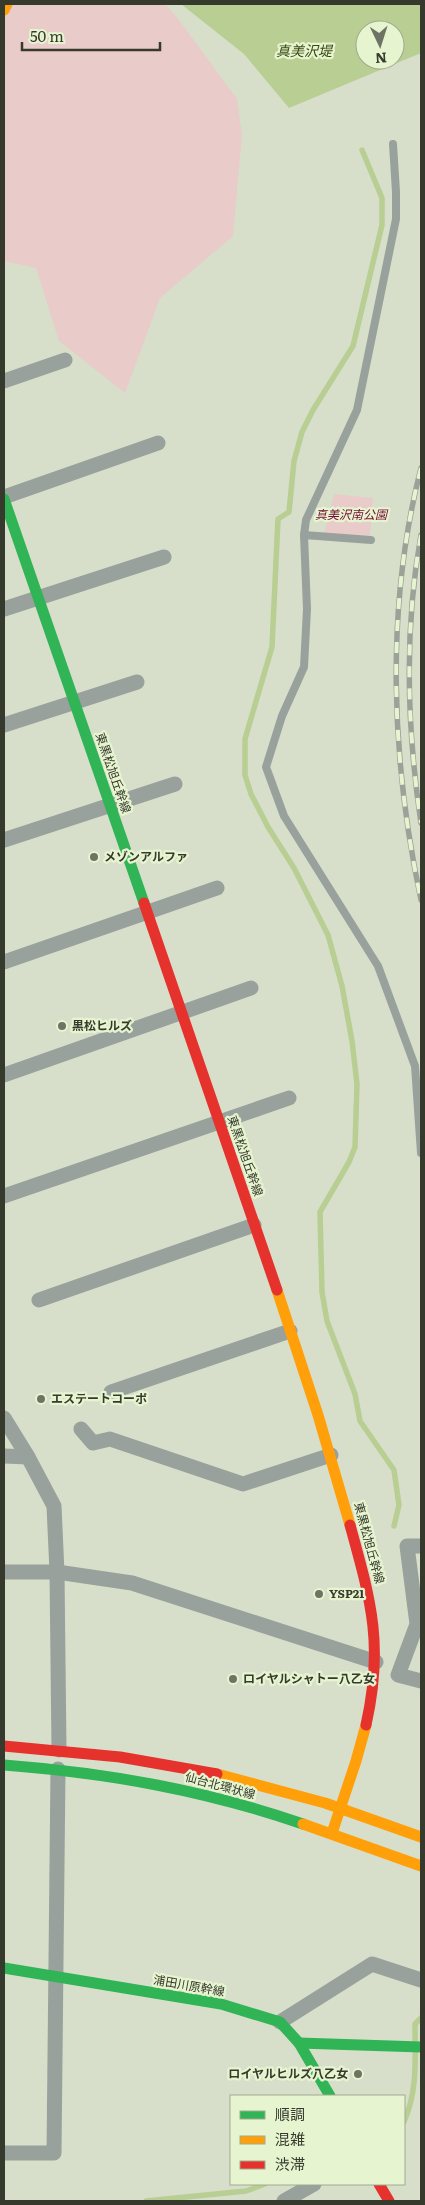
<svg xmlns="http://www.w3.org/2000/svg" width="425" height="2205" viewBox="0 0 425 2205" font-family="Literata,'Noto Sans JP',serif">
<rect width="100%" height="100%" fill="#d7dfcb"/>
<g fill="#e9cbc9">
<polygon points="4,4 165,4 176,16 237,99 242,135 233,236 160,298 125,393 59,341 36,268 4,261"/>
<polygon points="334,494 373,498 370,535 324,534"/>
</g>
<path fill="#b9ce92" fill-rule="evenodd" d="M181,4H421V53L289,108L244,54ZM365,30H395V60H365Z"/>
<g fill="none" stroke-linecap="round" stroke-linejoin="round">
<g stroke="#b9ce92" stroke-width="5.5">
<polyline points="362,150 382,198 382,225 353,346 313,410 302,432 294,461 289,512 278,519 272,647 245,739 245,775 251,794 268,827 294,868 328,935 342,986 352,1041 357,1084 355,1147 349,1162 320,1212 322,1292 327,1321 355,1394 360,1421 394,1470 399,1505 394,1526"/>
<path d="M404,2122C418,2090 415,2058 415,2024L421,2018"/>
<polyline points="146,2201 246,2191 265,2184"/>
</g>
<g stroke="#99a19c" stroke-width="8">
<polyline points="393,144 396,192 396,219 357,410 306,520 304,535 307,609 304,667 282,716 266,767 284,816 378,966 415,1066 421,1153"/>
<polyline points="304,535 371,540"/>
</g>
<g stroke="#99a19c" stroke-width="15">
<polyline points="4,381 65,360"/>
<polyline points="4,497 158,443"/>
<polyline points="4,609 164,557"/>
<polyline points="4,725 137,682"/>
<polyline points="4,840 175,784"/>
<polyline points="4,962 217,888"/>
<polyline points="4,1075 251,988"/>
<polyline points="4,1196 289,1098"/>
<polyline points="39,1300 254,1225"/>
<polyline points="111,1392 290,1331"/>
<polyline points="4,1418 28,1457 54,1506 57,1572 59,1750"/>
<polyline points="81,1429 93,1443 110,1439 243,1484 331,1455"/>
<polyline points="4,1456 28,1457"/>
<polyline points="421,1546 407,1546 417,1624 398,1675 421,1681"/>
<polyline points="4,1572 57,1572 132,1583 376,1662"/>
<polyline points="280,2022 372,1964 421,1980"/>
<polyline points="4,2153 54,2153 58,1769"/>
<polyline points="284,2201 314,2184"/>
</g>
<g stroke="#30b455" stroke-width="11">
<polyline points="4,499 144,903"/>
<path d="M4,1765C108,1773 204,1790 303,1824"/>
<polyline points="4,1968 221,2004 280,2022 299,2043 330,2096"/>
<polyline points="299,2043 421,2047"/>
</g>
<g stroke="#ff9f0a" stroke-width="11">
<polyline points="4,10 7,4"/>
<polyline points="277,1290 318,1415 350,1525"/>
<polyline points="217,1774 325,1803 421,1837"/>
<polyline points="303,1824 421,1866"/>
<polyline points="332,1833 356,1761 366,1725"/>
</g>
<g stroke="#e5322d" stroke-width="11">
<polyline points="144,903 277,1290"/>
<path d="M350,1525C371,1601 384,1645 366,1725"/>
<polyline points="4,1746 120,1757 217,1774"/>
<polyline points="379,2184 389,2201"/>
</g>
<defs>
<g id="rail">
<path d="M421,468C385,608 391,759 421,900"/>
<path d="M421,535C404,629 407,729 421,823"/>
</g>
</defs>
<use href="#rail" stroke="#9ca298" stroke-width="5.5"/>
<use href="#rail" stroke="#e7f4d0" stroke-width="4" stroke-dasharray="11" stroke-linecap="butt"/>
</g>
<g fill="#6e7464" stroke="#e7f4d0" stroke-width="2">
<circle cx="94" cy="857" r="5"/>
<circle cx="62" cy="1026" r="5"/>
<circle cx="41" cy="1399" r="5"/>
<circle cx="319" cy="1594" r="5"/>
<circle cx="233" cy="1679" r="5"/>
<circle cx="358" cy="2074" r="5"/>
</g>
<g text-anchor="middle" stroke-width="4.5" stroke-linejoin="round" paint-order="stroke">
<g font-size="12" font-style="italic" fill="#740d36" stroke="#e7f4d0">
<text x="351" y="519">真美沢南公園</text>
</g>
<g font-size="12" fill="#353a2c" stroke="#e7f4d0">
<text transform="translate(113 773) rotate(71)" y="4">東黒松旭丘幹線</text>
<text transform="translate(245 1156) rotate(71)" y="4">東黒松旭丘幹線</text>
<text transform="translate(369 1543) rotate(75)" y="4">東黒松旭丘幹線</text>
<text transform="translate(220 1786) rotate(15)" y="4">仙台北環状線</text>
<text transform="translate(189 1986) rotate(10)" y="4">浦田川原幹線</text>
</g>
<g font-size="12" font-weight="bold" fill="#353a2c" stroke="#e7f4d0" text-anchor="start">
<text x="104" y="861">メゾンアルファ</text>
<text x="72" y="1030">黒松ヒルズ</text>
<text x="51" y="1403">エステートコーポ</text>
<text x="329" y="1598">YSP21</text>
<text x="243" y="1683">ロイヤルシャトー八乙女</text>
<text x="348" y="2078" text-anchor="end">ロイヤルヒルズ八乙女</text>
</g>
<g font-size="14" font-style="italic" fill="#384810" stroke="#e7f4d0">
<text x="304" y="56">真美沢堤</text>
</g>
</g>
<rect width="425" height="2205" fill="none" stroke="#353a2c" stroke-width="10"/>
<rect x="230" y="2095" width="175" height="90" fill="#e7f4d0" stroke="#a0aa8e"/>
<rect x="240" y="2111" width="25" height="8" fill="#30b455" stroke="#a0aa8e"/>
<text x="275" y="2120" font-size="15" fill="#353a2c">順調</text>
<rect x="240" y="2136" width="25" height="8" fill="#ff9f0a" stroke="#a0aa8e"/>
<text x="275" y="2145" font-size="15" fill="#353a2c">混雑</text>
<rect x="240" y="2161" width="25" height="8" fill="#e5322d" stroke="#a0aa8e"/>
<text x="275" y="2170" font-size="15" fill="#353a2c">渋滞</text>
<g transform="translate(380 45) rotate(176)"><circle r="24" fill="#e7f4d0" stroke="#a0aa8e"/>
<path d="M0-4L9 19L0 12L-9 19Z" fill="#6e7464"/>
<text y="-8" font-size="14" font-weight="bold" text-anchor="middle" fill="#353a2c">N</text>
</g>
<path d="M22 42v8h138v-8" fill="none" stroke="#353a2c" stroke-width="2.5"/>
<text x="30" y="42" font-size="15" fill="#353a2c" stroke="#e7f4d0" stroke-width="4" paint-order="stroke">50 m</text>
</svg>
